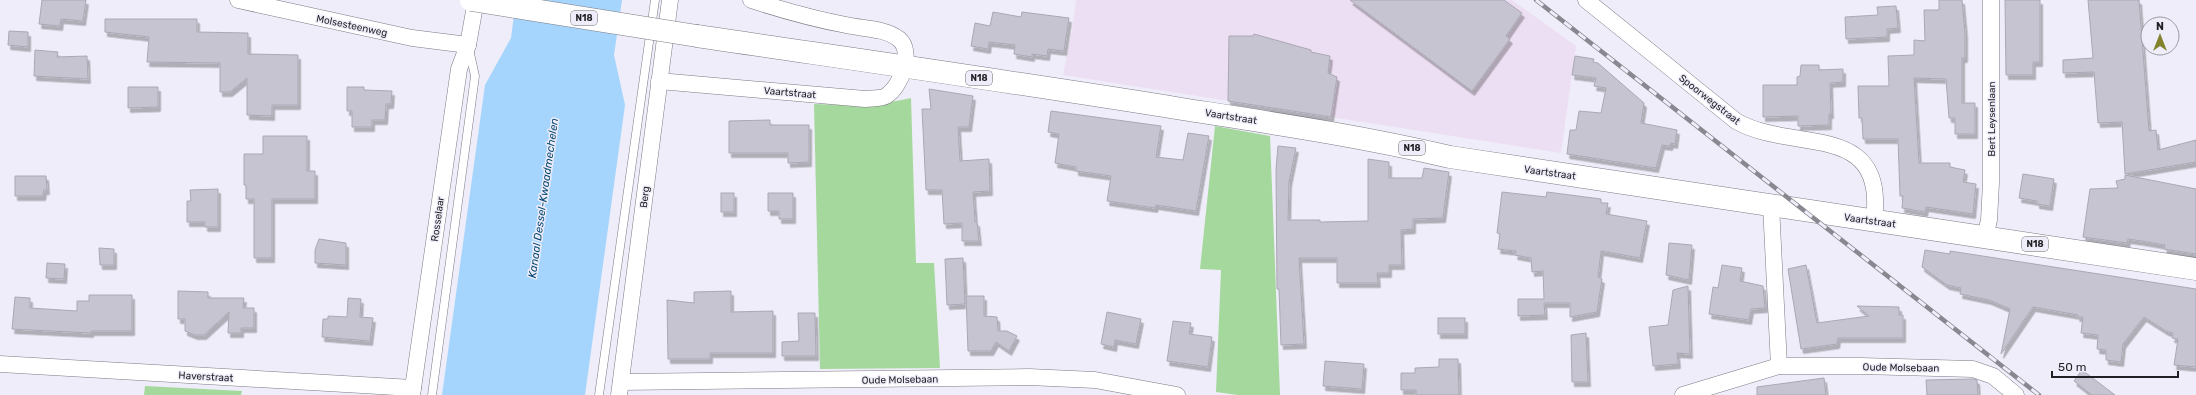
<svg xmlns="http://www.w3.org/2000/svg" width="2196" height="395" viewBox="0 0 2196 395" font-family="Rubik,sans-serif">
<defs>
<filter id="shadow"><feDropShadow dx="2.5" dy="4.5" stdDeviation="0" flood-color="#0004"/></filter>
</defs>
<rect width="100%" height="100%" fill="#efedf9"/>
<polygon fill="#eddff3" points="1076,0 1512,0 1576,46 1561,153 1063,75 1072,30"/>
<g fill="#a5d89c">
<path d="M911,98L916,263H934L940,368L820,369L814,104C848,105 878,106 911,98Z"/>
<polygon points="1215,126 1270,136 1280,395 1238,395 1216,392 1221,270 1200,269"/>
<polygon points="145,386 242,391 241,395 144,395"/>
</g>
<polygon fill="#a5d5fc" points="516,0 622,0 614,55 625,105 585,395 442,395 485,85 511,38"/>
<g fill="#c5c4d0" stroke="#aaa8b4" filter="url(#shadow)">
<polygon points="42,0 86,0 83,21 61,19 60,26 39,24"/>
<polygon points="1350,0 1504,0 1522,13 1506,36 1510,39 1472,91"/>
<polygon points="1939,0 1962,0 1965,33 1965,58 1962,58 1962,103 1975,103 1975,134 1955,134 1955,118 1949,118 1946,79 1914,78 1919,163 1950,163 1950,167 1965,170 1963,182 1976,184 1973,214 1926,207 1925,212 1902,208 1903,196 1900,196 1898,139 1863,139 1862,118 1859,118 1858,86 1889,86 1888,56 1914,55 1914,40 1925,41 1924,10 1939,10"/>
<polygon points="2005,0 2040,0 2040,62 2033,62 2033,75 2006,75"/>
<polygon points="2088,0 2139,0 2149,131 2156,130 2158,150 2196,140 2196,162 2125,174 2122,122 2098,123 2094,72 2063,73 2063,60 2093,58"/>
<polygon points="1896,6 1898,28 1887,29 1887,37 1846,39 1845,17 1878,15 1877,7"/>
<polygon points="993,12 1021,17 1022,12 1069,18 1064,51 1048,49 1047,56 1032,54 1032,57 1014,54 1015,45 989,42 988,49 971,46 975,23 990,26"/>
<polygon points="105,19 197,19 197,32 248,33 248,54 298,55 298,105 272,105 272,116 247,115 247,78 230,92 220,92 220,63 147,62 149,37 105,32"/>
<polygon points="9,31 28,32 28,47 8,45"/>
<polygon points="1254,34 1311,50 1311,52 1330,56 1328,73 1337,77 1331,117 1228,101 1229,36 1253,36"/>
<polygon points="35,50 58,52 57,57 87,56 88,79 34,76"/>
<polygon points="1575,56 1594,59 1593,62 1598,63 1644,103 1641,123 1677,130 1675,144 1671,143 1670,146 1662,145 1656,168 1567,154 1570,130 1576,130 1579,111 1601,113 1606,88 1594,86 1596,78 1572,75"/>
<polygon points="1801,65 1819,65 1819,70 1843,69 1843,82 1830,83 1831,114 1829,114 1829,125 1798,126 1798,116 1763,117 1763,85 1797,85 1797,77 1800,76"/>
<polygon points="128,87 158,87 158,107 128,108"/>
<polygon points="347,87 364,87 364,90 392,91 391,104 386,104 385,120 372,120 372,127 352,127 352,111 347,111"/>
<polygon points="929,89 973,96 969,127 958,127 960,161 989,159 990,191 973,192 975,222 977,222 979,241 962,241 962,223 944,224 942,190 926,190 922,109 931,109"/>
<polygon points="1051,111 1161,126 1156,157 1183,160 1188,133 1209,136 1196,211 1156,205 1155,208 1107,201 1111,176 1076,171 1076,167 1055,163 1059,134 1048,132"/>
<polygon points="770,120 770,125 809,125 809,162 788,163 788,153 729,153 729,121"/>
<polygon points="263,136 307,136 307,171 315,171 315,199 272,199 272,258 254,258 254,199 246,199 246,185 244,185 244,154 263,154"/>
<polygon points="1278,146 1296,148 1289,182 1288,220 1320,220 1320,222 1368,221 1368,159 1389,162 1389,178 1422,178 1424,168 1449,172 1443,218 1413,219 1413,229 1401,230 1402,265 1389,265 1389,273 1377,273 1378,283 1337,283 1337,258 1299,258 1304,344 1281,345 1279,289 1277,289 1276,169"/>
<polygon points="2023,174 2054,179 2050,206 2037,204 2037,201 2019,198"/>
<polygon points="2125,175 2196,189 2196,254 2164,249 2165,245 2142,241 2128,239 2127,243 2083,237 2090,189 2118,188 2116,181 2125,179"/>
<polygon points="15,176 46,176 47,190 44,190 43,196 15,196"/>
<polygon points="218,189 218,227 205,227 205,222 187,222 187,201 191,201 190,190"/>
<polygon points="1502,192 1546,197 1547,192 1601,199 1601,203 1608,203 1606,214 1647,221 1640,258 1601,251 1598,277 1602,279 1597,312 1570,317 1570,303 1544,303 1545,315 1518,316 1518,299 1544,299 1543,271 1532,272 1531,258 1515,255 1516,251 1498,249 1500,234 1497,233"/>
<rect x="721" y="193" width="13" height="19"/>
<polygon points="768,193 793,193 793,219 779,219 779,211 768,211"/>
<polygon points="319,239 346,243 346,265 315,263 315,250"/>
<polygon points="1669,243 1692,245 1689,280 1666,275"/>
<polygon points="99,248 114,249 114,265 100,265"/>
<polygon points="1925,250 1950,254 1950,251 2196,289 2196,367 2174,365 2178,339 2172,338 2173,333 2166,331 2144,317 2123,344 2121,362 2106,360 2106,350 2097,349 2098,335 2081,333 2083,317 2077,317 2078,315 2033,307 2001,354 2010,309 1989,300 1960,294 1961,288 1947,285 1922,267"/>
<polygon points="963,258 965,304 947,305 945,259"/>
<polygon points="47,263 65,264 64,279 46,278"/>
<polygon points="1722,265 1742,268 1740,281 1763,286 1765,308 1751,309 1749,320 1709,314 1713,287 1718,288"/>
<polygon points="1806,265 1817,323 1869,316 1857,306 1899,307 1899,315 1903,315 1903,338 1838,338 1837,344 1801,349 1788,269"/>
<polygon points="1688,286 1690,354 1677,353 1678,364 1653,366 1649,327 1668,325 1673,290"/>
<polygon points="178,291 208,292 208,298 244,298 243,308 254,308 254,328 241,328 241,333 228,333 229,312 204,335 195,335 185,331 185,319 178,319"/>
<polygon points="731,291 731,312 773,311 773,353 710,353 710,359 668,359 667,300 694,303 694,292"/>
<polygon points="89,295 132,295 132,331 91,331 91,333 12,329 15,297 30,298 30,308 77,311 77,301 89,301"/>
<polygon points="966,296 984,296 984,316 997,317 998,331 1007,331 1017,336 1009,351 996,342 991,351 968,351"/>
<polygon points="348,298 361,299 360,317 373,318 370,341 322,337 323,319 328,319 328,316 347,317"/>
<polygon points="1107,312 1141,319 1136,344 1115,340 1114,347 1101,344"/>
<polygon points="798,313 815,313 816,356 782,356 782,342 799,341"/>
<rect x="1438" y="318" width="27" height="16"/>
<polygon points="1173,321 1191,323 1189,334 1212,337 1208,367 1167,361"/>
<polygon points="1586,333 1588,382 1572,382 1571,335"/>
<polygon points="1439,359 1458,359 1459,395 1416,395 1416,390 1401,390 1401,373 1415,373 1415,368 1439,367"/>
<polygon points="1325,361 1364,364 1362,389 1323,386"/>
<polygon points="2082,370 2115,395 2092,395 2074,381"/>
<polygon points="1824,378 1826,395 1757,395 1757,387"/>
<polygon points="1973,379 1977,380 1978,395 1927,395 1926,380"/>
</g>
<g fill="none" stroke-linecap="round" stroke-linejoin="round">
<defs>
<g id="service">
<polyline points="432,395 475,76 469,49"/>
<polyline points="599,395 655,0"/>
</g>
<g id="minor">
<polyline points="238,0 412,38 468,45"/>
<path d="M1586,0L1736,121C1793,154 1887,119 1874,220"/>
<path d="M659,81L865,99C871,98 881,99 886,96C901,87 914,52 899,39C885,28 863,29 846,25C814,19 782,10 751,0"/>
<polyline points="1771,205 1779,366"/>
<polyline points="1985,237 1989,220 1991,183 1991,0"/>
<polyline points="0,364 413,388"/>
<polyline points="621,382 1029,377 1095,380 1177,395"/>
<polyline points="412,395 459,69 468,45 476,0"/>
<polyline points="619,395 670,0"/>
<polyline points="1683,395 1779,366 1861,366 1973,369 1993,376 2016,395"/>
</g>
<path id="primary" d="M697,36C859,60 1021,83 1182,109C1272,123 1361,136 1450,157L2196,269"/>
</defs>
<use href="#service" stroke="#7c7a85" stroke-width="9"/>
<use href="#minor" stroke="#7c7a85" stroke-width="17"/>
<use href="#primary" stroke="#7c7a85" stroke-width="23"/>
<use href="#service" stroke="#fff" stroke-width="8"/>
<use href="#minor" stroke="#fff" stroke-width="16"/>
<use href="#primary" stroke="#fff" stroke-width="22"/>
<defs>
<polyline id="rail" points="1536,0 2039,395"/>
</defs>
<use href="#rail" stroke="#898890" stroke-width="4.5"/>
<use href="#rail" stroke="#efedf9" stroke-width="3" stroke-dasharray="9" stroke-linecap="butt"/>
<defs>
<polyline id="primary-bridge" points="471,0 697,36"/>
</defs>
<use href="#primary-bridge" stroke="#7c7a85" stroke-width="23" stroke-linecap="butt"/>
<use href="#primary-bridge" stroke="#fff" stroke-width="22"/>
</g>
<g text-anchor="middle" stroke-width="3" stroke-linejoin="round" paint-order="stroke">
<g fill="#efedf9" stroke="#5e5d63" stroke-width="1">
<rect x="571" y="11" width="26" height="14" rx="3"/>
<rect x="966" y="71" width="26" height="14" rx="3"/>
<rect x="1399" y="141" width="26" height="14" rx="3"/>
<rect x="2022" y="237" width="26" height="14" rx="3"/>
</g>
<g font-size="9" font-weight="bold" fill="#201f23">
<text x="584" y="21">N18</text>
<text x="979" y="81">N18</text>
<text x="1412" y="151">N18</text>
<text x="2035" y="247">N18</text>
</g>
<g font-size="10" fill="#201f23" stroke="#efedf9">
<text transform="translate(352 25) rotate(12)" y="4">Molsesteenweg</text>
<text transform="translate(790 92) rotate(5)" y="4">Vaartstraat</text>
<text transform="translate(1710 99) rotate(38)" y="4">Spoorwegstraat</text>
<text transform="translate(1231 116) rotate(9)" y="4">Vaartstraat</text>
<text transform="translate(1991 119) rotate(-90)" y="4">Bert Leysenlaan</text>
<text transform="translate(1550 172) rotate(8)" y="4">Vaartstraat</text>
<text transform="translate(644 197) rotate(-83)" y="4">Berg</text>
<text transform="translate(437 219) rotate(-82)" y="4">Rosselaar</text>
<text transform="translate(1870 220) rotate(8)" y="4">Vaartstraat</text>
<text transform="translate(1901 367) rotate(1)" y="4">Oude Molsebaan</text>
<text transform="translate(206 376) rotate(3)" y="4">Haverstraat</text>
<text transform="translate(900 379) rotate(-1)" y="4">Oude Molsebaan</text>
</g>
<g font-size="11" font-style="italic" fill="#064a73" stroke="#efedf9">
<text transform="translate(543 198) rotate(-82)" y="4">Kanaal Dessel-Kwaadmechelen</text>
</g>
</g>
<g transform="translate(2160 36)"><circle r="19" fill="#efedf9" stroke="#9c9ba3"/>
<path d="M0-3L7 15L0 10L-7 15Z" fill="#82832c"/>
<text y="-6" font-size="11" font-weight="bold" text-anchor="middle" fill="#201f23">N</text>
</g>
<path d="M2052 371v6h126v-6" fill="none" stroke="#201f23" stroke-width="2"/>
<text x="2058" y="371" font-size="12" fill="#201f23" stroke="#efedf9" stroke-width="3" paint-order="stroke">50 m</text>
</svg>
